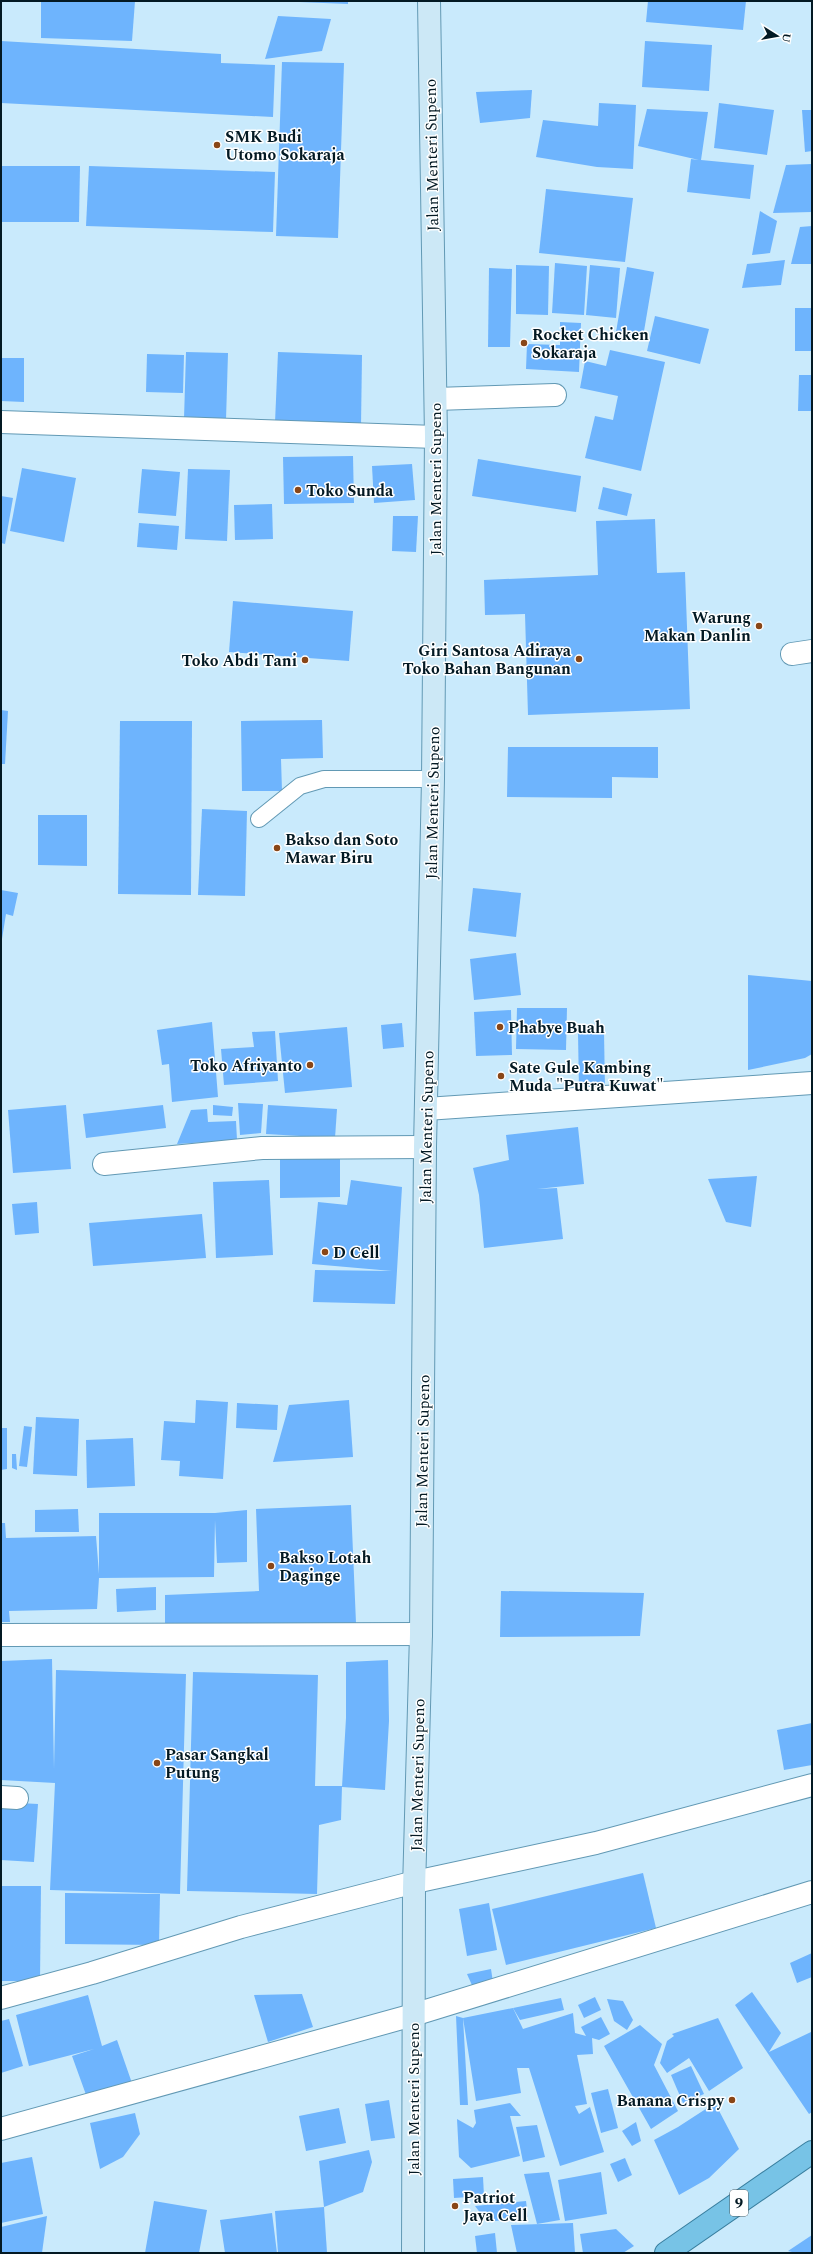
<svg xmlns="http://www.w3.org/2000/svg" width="813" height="2254" viewBox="0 0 813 2254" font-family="Spectral,serif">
<rect width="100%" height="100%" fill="#c9eafc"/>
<g fill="#6eb4fd">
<polygon points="41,1 135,1 132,41 41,38"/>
<polygon points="275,1 348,1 348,4"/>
<polygon points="648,1 746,1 743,30 646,22"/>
<polygon points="278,16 331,19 322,51 265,59"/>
<polygon points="1,41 221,54 221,63 275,65 273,117 1,103"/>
<polygon points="645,41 712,45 709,91 642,87"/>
<polygon points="282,62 344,63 338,238 276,236"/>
<polygon points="532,90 530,118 480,123 476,92"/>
<polygon points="599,103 636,105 633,169 597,167 536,157 543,120 598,126"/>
<polygon points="719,103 774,110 767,155 714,148"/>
<polygon points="647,109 708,112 701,160 754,165 750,199 687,192 691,159 699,160 638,146"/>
<polygon points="802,110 812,110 812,151 805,152"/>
<polygon points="812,164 812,212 773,213 786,165"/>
<polygon points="1,166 80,166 79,222 1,222"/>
<polygon points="89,166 275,172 273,232 86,226"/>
<polygon points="546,189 633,198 625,262 539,253"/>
<polygon points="760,211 777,221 770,253 752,255"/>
<polygon points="812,226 812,264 791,264 800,227"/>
<polygon points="785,260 781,285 742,288 747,264"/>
<polygon points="555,263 587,266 584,315 552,313"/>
<polygon points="516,265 549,266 548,315 516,314"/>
<polygon points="590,265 620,268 616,318 586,315"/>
<polygon points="627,267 654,272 643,337 616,332"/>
<polygon points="489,268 512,269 510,347 488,347"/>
<rect x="795" y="308" width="17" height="43"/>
<polygon points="655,316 709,329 700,364 647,351"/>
<polygon points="560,322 581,323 579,372 526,369 527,344 560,345"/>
<polygon points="610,350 665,362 641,471 585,458 595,416 613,420 618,396 580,388 585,361 606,366"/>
<polygon points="186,352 228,353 226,420 184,419"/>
<polygon points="278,352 362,355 361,426 275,423"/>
<polygon points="147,354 184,355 183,393 146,392"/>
<polygon points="1,358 24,358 24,402 1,401"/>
<polygon points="799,375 812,375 812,411 798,411"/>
<polygon points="353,456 354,503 284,504 283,457"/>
<polygon points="478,459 581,476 576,512 472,496"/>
<polygon points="412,464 415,500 374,503 372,466"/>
<polygon points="22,468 76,478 64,542 10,531"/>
<polygon points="142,469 180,472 176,516 138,513"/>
<polygon points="188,469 230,470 227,541 185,539"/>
<polygon points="603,487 632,494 627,516 598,509"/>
<polygon points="1,496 13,498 5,544 1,543"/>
<polygon points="272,504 273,539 235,540 234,505"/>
<polygon points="393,516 418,516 416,552 392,551"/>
<polygon points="655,519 657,573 685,572 690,709 528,715 525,614 485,615 484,580 598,575 596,521"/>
<polygon points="139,523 179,526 177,550 137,547"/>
<polygon points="233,601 353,611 349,661 229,652"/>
<polygon points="1,710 8,711 5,764 1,764"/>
<polygon points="322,720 323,758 281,759 282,791 242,791 241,721"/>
<polygon points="120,721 192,721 191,895 118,894"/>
<polygon points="508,747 658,747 658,778 612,777 612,798 507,797"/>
<polygon points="202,809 247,811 245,896 198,895"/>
<polygon points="38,815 87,815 87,866 38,865"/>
<polygon points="473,888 521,893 516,937 468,931"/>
<polygon points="1,890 18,893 13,916 6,914 2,939"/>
<polygon points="516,953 521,995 474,1000 470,959"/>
<polygon points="748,975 812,981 812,1054 805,1058 748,1070"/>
<polygon points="517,1008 567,1008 566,1050 516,1049"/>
<polygon points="511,1010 512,1055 476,1056 474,1012"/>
<polygon points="212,1022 218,1097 172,1102 169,1064 162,1065 157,1030"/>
<polygon points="402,1023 404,1047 383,1049 381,1025"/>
<polygon points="347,1027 352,1087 285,1093 279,1033"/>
<polygon points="275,1031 278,1081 224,1085 221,1049 254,1047 252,1032"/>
<polygon points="604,1032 605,1090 579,1090 578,1033"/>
<polygon points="238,1103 263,1104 261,1133 240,1135"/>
<polygon points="66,1105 71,1169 13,1173 8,1110"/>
<polygon points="163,1105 166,1128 86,1138 83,1114"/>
<polygon points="213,1105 233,1107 232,1116 213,1115"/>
<polygon points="268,1105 337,1109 335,1138 266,1134"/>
<polygon points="207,1109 208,1122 236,1121 237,1140 177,1144 191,1110"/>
<polygon points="578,1127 584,1184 537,1189 557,1188 563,1239 484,1248 479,1195 473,1168 509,1160 506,1135"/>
<polygon points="340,1157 340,1197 280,1198 280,1158"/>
<polygon points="757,1176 751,1227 726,1222 708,1179"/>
<polygon points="269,1180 273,1255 216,1258 213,1182"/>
<polygon points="351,1180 402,1187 395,1304 313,1302 315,1270 392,1271 312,1264 318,1202 347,1205"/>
<polygon points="37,1202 39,1233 15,1235 12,1204"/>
<polygon points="202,1214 206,1258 93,1266 89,1223"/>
<polygon points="196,1400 228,1402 223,1479 179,1476 180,1461 161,1460 164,1421 195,1423"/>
<polygon points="349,1400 353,1457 273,1462 289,1405"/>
<polygon points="237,1403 278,1405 277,1430 236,1428"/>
<polygon points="36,1417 79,1419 77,1476 33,1474"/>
<polygon points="24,1426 32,1427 27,1467 19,1466"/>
<polygon points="1,1428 7,1428 7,1469 1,1470"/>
<polygon points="133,1438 135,1486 87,1488 86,1440"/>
<polygon points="12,1454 16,1454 17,1470 12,1468"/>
<polygon points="351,1505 356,1623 165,1628 165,1595 259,1591 256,1509"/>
<polygon points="78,1509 79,1532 35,1532 35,1510"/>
<polygon points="247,1510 247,1562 217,1563 215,1520 214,1577 99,1578 97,1609 9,1611 10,1622 1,1622 1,1523 5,1523 6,1538 96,1536 99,1574 99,1513 215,1513"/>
<polygon points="156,1587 156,1610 117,1612 116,1589"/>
<polygon points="501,1591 644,1593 640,1636 500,1637"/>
<polygon points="52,1659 54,1769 56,1670 186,1674 180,1894 50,1890 55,1783 1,1780 1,1661"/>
<polygon points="388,1660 389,1721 385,1790 342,1787 346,1718 346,1662"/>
<polygon points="193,1672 318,1675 315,1786 342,1786 341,1820 319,1825 317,1894 187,1891"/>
<polygon points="812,1723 812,1765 784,1770 777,1730"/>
<polygon points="1,1802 38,1804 34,1862 1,1860"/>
<polygon points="643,1873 656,1928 506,1965 492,1909"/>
<polygon points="1,1886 41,1886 40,1981 1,1981"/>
<polygon points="65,1893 160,1894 159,1945 65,1944"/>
<polygon points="489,1903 497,1950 467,1956 459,1909"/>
<polygon points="812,1953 812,1977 797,1983 790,1963"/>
<polygon points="491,1969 494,1989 475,1992 467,1974"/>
<polygon points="752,1992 781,2033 769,2052 811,2032 812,2034 812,2112 809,2114 735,2005"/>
<polygon points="302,1994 313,2027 268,2042 254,1995"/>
<polygon points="88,1995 102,2046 117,2040 133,2086 89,2103 72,2056 94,2049 29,2066 16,2015"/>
<polygon points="595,1997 601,2010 584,2018 578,2005"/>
<polygon points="561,1998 564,2010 520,2020 513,2008"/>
<polygon points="607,1999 623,2001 633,2020 627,2030 614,2021"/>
<polygon points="513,2008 523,2029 573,2013 575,2033 586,2036 581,2027 601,2017 610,2034 599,2040 592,2038 593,2054 577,2055 587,2104 575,2106 579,2114 590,2107 604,2152 560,2166 529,2068 517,2068 521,2093 476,2101 463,2018 468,2105 460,2105 456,2016 463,2018"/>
<polygon points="718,2018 743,2068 709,2091 689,2058 667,2073 660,2063 667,2041 674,2036 672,2034"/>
<polygon points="9,2019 23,2066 1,2073 1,2021"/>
<polygon points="640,2025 662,2044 654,2065 678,2111 651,2129 604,2046"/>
<polygon points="691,2066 704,2094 683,2103 671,2075"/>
<polygon points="608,2089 618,2128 601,2133 591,2093"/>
<polygon points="389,2100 395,2138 371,2141 365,2104"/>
<polygon points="510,2103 521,2116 510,2116 520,2156 471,2168 459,2157 457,2119 473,2128 476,2123 474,2110"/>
<polygon points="715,2103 739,2149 709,2178 679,2195 654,2140 678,2127"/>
<polygon points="339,2108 346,2143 306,2151 299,2116"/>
<polygon points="135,2113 140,2134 123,2157 100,2169 90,2123"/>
<polygon points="636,2122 641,2141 632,2146 622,2131"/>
<polygon points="537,2125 545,2157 523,2162 516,2127"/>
<polygon points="369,2150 372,2162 363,2192 324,2207 319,2161"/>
<polygon points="32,2157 43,2214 1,2223 1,2163"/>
<polygon points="625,2158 632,2175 618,2182 610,2164"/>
<polygon points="549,2172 560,2220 537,2224 524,2174"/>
<polygon points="601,2172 607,2214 565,2221 558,2180"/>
<polygon points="483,2177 484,2196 454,2198 453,2179"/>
<polygon points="154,2201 207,2210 199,2253 145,2253"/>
<polygon points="526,2201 528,2217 487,2222 475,2206"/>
<polygon points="324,2207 327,2253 278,2253 275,2211"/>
<polygon points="272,2213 277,2253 225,2253 220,2220"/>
<polygon points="47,2216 42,2253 1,2253 1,2227"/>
<polygon points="573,2223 575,2253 517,2253 511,2225"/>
<polygon points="616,2229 634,2246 623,2253 583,2253 580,2234"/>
<polygon points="495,2233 497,2253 477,2253 475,2236"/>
<polygon points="812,2235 812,2253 796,2253 788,2251"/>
</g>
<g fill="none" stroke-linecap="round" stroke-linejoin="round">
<defs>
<polyline id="service" points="259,819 300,786 324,779 433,779"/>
<g id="minor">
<polyline points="436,399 555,395"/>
<polyline points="1,422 436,437"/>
<polyline points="792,654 812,651"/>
<polyline points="426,1109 812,1083"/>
<polyline points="104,1164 262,1148 425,1147"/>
<polyline points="1,1635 421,1634"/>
<polyline points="1,1797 17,1798"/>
<polyline points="1,1998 92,1973 241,1927 415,1882 596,1843 812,1785"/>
<polyline points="1,2129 413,2015 812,1892"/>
</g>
<polyline id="secondary" points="413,2253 414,1889 421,1634 425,1147 433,779 436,437 429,1"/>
<polyline id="trunk" points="666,2253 812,2152"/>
</defs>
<use href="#service" stroke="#6299b4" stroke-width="18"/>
<use href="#minor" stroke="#6299b4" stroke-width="24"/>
<use href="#secondary" stroke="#6299b4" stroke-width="24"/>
<use href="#trunk" stroke="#387e9e" stroke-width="24"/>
<use href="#service" stroke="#fff" stroke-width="16"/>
<use href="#minor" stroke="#fff" stroke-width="22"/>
<use href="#secondary" stroke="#cce8f6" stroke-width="22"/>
<use href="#trunk" stroke="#77c3e6" stroke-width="22"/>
</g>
<g fill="#894617" stroke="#fff" stroke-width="1.5">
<circle cx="217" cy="145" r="4"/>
<circle cx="524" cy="343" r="4"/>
<circle cx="298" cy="490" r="4"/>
<circle cx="759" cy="626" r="4"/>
<circle cx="579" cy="659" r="4"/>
<circle cx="305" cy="660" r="4"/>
<circle cx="277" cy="848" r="4"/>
<circle cx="500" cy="1027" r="4"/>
<circle cx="310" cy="1065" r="4"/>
<circle cx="501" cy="1076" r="4"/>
<circle cx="325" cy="1252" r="4"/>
<circle cx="271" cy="1566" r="4"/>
<circle cx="157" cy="1763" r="4"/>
<circle cx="732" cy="2100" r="4"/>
<circle cx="455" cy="2206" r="4"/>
</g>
<g text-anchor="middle" stroke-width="3" stroke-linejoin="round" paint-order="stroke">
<rect fill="#fff" stroke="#4f5e65" stroke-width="1" x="730" y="2190" width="18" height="26" rx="3"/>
<g font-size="15" font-weight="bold" fill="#031923">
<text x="739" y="2208">9</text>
</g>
<g font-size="16" font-weight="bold" fill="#031923" stroke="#fff" text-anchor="start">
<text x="225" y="142">SMK Budi<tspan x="225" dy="18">Utomo Sokaraja</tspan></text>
<text x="532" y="340">Rocket Chicken<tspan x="532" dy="18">Sokaraja</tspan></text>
<text x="306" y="496">Toko Sunda</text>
<text x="751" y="623" text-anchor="end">Warung<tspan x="751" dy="18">Makan Danlin</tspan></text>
<text x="571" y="656" text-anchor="end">Giri Santosa Adiraya<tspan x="571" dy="18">Toko Bahan Bangunan</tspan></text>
<text x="297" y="666" text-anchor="end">Toko Abdi Tani</text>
<text x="285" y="845">Bakso dan Soto<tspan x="285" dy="18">Mawar Biru</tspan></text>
<text x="508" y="1033">Phabye Buah</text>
<text x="302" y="1071" text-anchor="end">Toko Afriyanto</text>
<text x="509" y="1073">Sate Gule Kambing<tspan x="509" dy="18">Muda "Putra Kuwat"</tspan></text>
<text x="333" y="1258">D Cell</text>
<text x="279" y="1563">Bakso Lotah<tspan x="279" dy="18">Daginge</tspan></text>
<text x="165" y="1760">Pasar Sangkal<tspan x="165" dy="18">Putung</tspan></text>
<text x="724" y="2106" text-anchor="end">Banana Crispy</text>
<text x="463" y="2203">Patriot<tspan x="463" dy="18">Jaya Cell</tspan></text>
</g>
<g font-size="16" fill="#031923" stroke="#fff">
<text transform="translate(431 155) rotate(-91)" y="6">Jalan Menteri Supeno</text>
<text transform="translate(435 479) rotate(-90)" y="6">Jalan Menteri Supeno</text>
<text transform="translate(432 803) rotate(-89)" y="6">Jalan Menteri Supeno</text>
<text transform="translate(426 1127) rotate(-89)" y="6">Jalan Menteri Supeno</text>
<text transform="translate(422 1451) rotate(-89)" y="6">Jalan Menteri Supeno</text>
<text transform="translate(417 1775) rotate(-89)" y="6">Jalan Menteri Supeno</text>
<text transform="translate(413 2099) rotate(-90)" y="6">Jalan Menteri Supeno</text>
</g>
</g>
<rect width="813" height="2254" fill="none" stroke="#031923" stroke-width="4"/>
<g transform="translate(777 36) rotate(101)" stroke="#ffffff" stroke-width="3" paint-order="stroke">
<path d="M0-3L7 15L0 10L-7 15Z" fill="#031923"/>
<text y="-6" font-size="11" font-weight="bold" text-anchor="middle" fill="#031923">U</text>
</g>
</svg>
